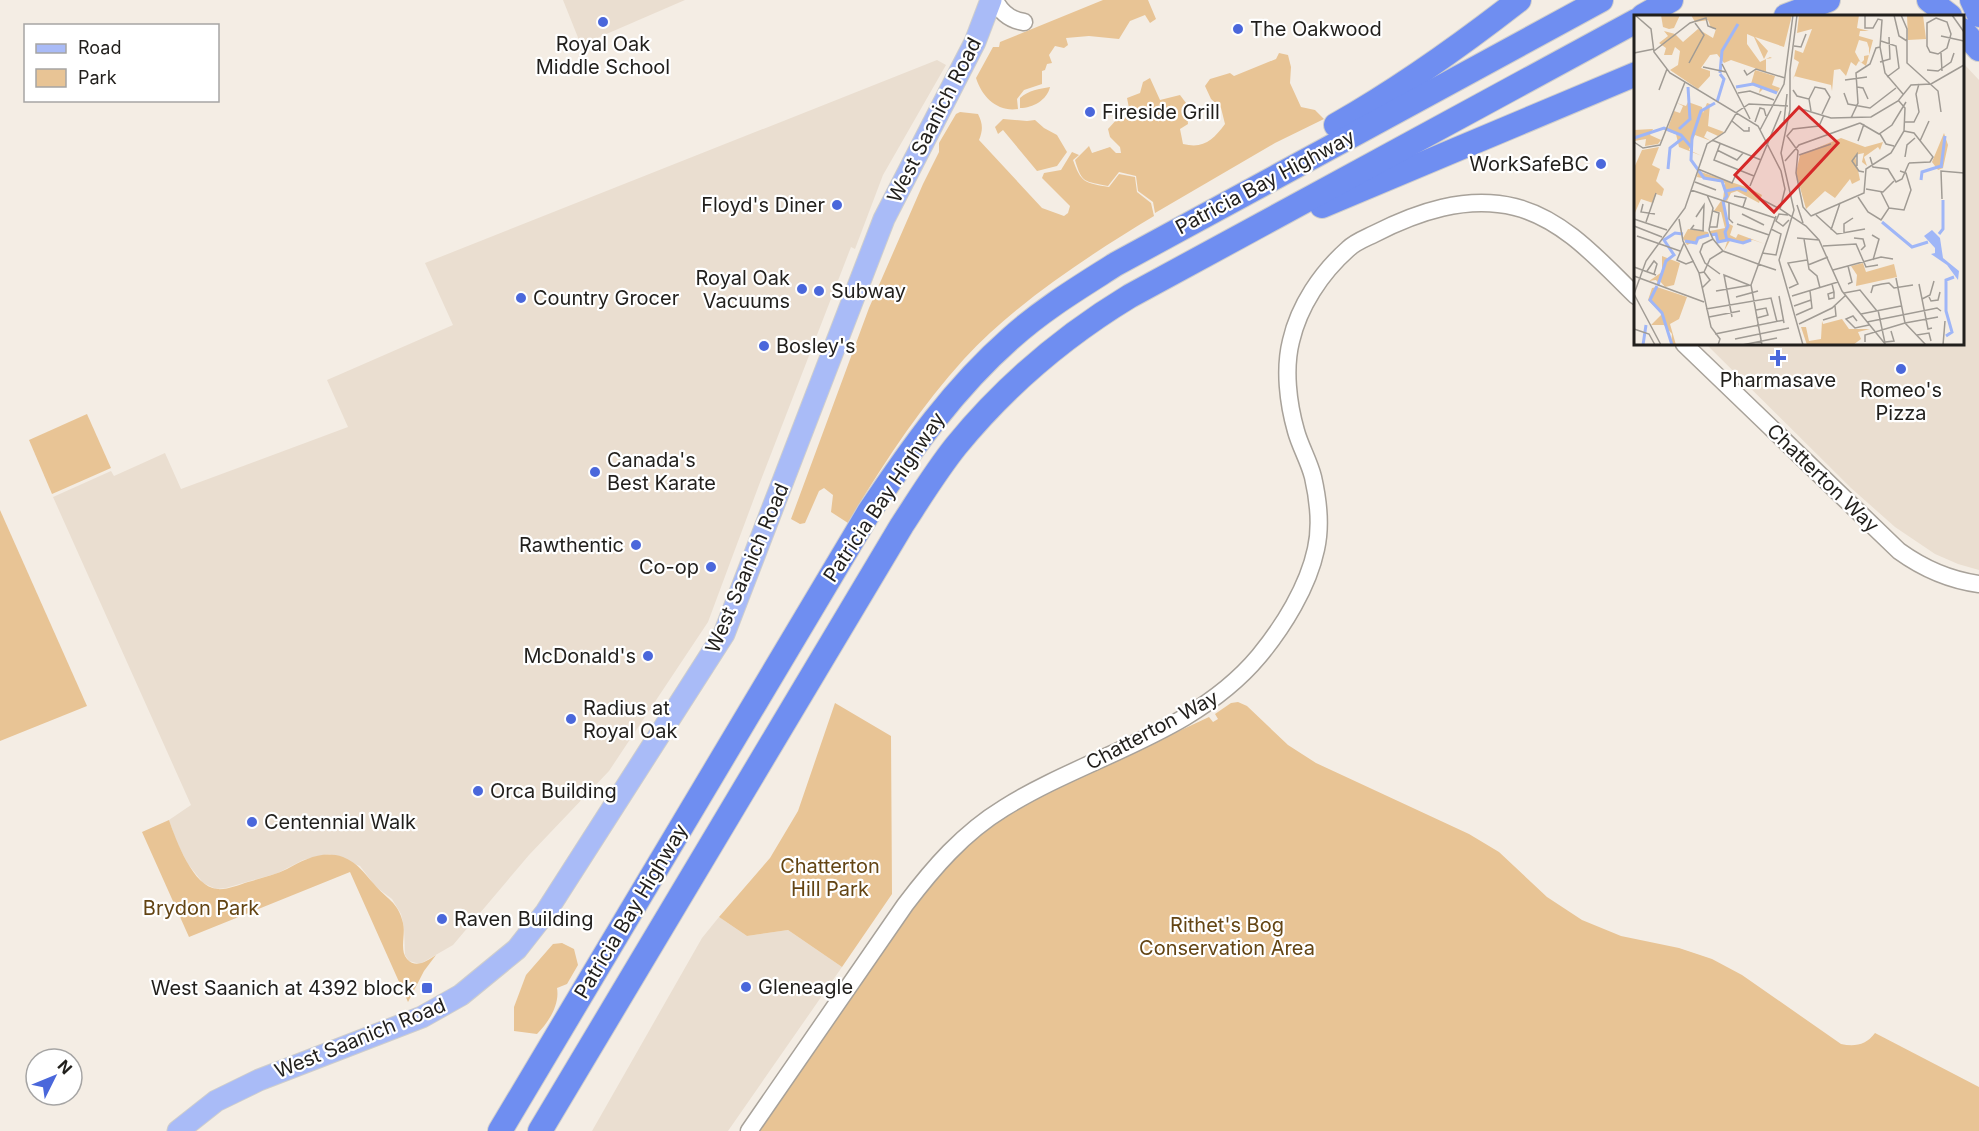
<svg xmlns="http://www.w3.org/2000/svg" width="1979" height="1131" viewBox="0 0 1979 1131" font-family="Inter,sans-serif">
<rect width="100%" height="100%" fill="#f4ede4"/>
<g fill="#eaded0">
<polygon points="563,0 685,0 581,45"/>
<polygon points="937,60 946,65 883,175 855,249 851,247 759,485 708,622 609,771 529,855 453,945 420,964 409,961 405,955 404,927 401,914 392,899 376,887 360,866 329,854 303,860 278,873 226,888 216,889 203,883 188,864 177,843 169,820 191,805 53,497 111,471 114,476 165,453 181,489 348,427 327,380 453,325 425,263"/>
<polygon points="1963,63 1979,80 1979,570 1958,564 1935,554 1895,527 1851,488 1706,344 1962,344"/>
<polygon points="719,917 747,936 788,930 842,967 728,1131 592,1131 702,938"/>
</g>
<g fill="#e8c495">
<path d="M1103,0H1148L1156,19L1150,23L1145,15L1130,21L1119,39L1089,36L1066,38L1068,45L1064,48L1055,46L1049,55L1052,63L1047,64L1045,70L1042,71V84L1024,90L1017,99L1018,109C997,112 982,97 976,78L993,47H999L1000,42Z"/>
<path d="M1279,53L1288,55L1291,67L1290,83L1301,107L1315,110L1324,119L1275,143L1155,213L1153,202L1138,191L1136,176L1119,172L1108,186C1085,181 1082,184 1075,160L1089,146L1092,153L1110,147L1116,153H1121L1120,147L1110,137L1108,129L1118,118L1124,120L1129,108L1127,98L1140,93L1143,82L1150,78L1160,100L1180,95L1186,103L1188,124L1180,129L1183,144C1204,149 1213,140 1225,124L1221,108L1211,99L1205,86L1210,79L1230,73L1234,76L1276,59Z"/>
<path d="M1050,87C1047,100 1033,108 1020,108V98C1029,90 1039,89 1050,87Z"/>
<path d="M960,112L978,114C983,124 983,130 979,140L1042,208L1064,216L1068,213L1070,206L1042,178L1044,173L1061,170L1072,152L1079,155L1073,160C1081,183 1085,183 1109,187L1119,174L1135,177L1137,192L1151,203L1154,216C1088,256 1017,302 964,359C919,409 882,465 848,523L831,512L833,495L824,488L819,491L805,523L800,524L791,519L869,308L923,184L939,152V143L956,114Z"/>
<polygon points="1003,119 1027,121 1035,120 1044,128 1057,135 1067,152 1057,166 1037,171 1003,130 998,134 995,127"/>
<polygon points="87,414 111,468 52,494 29,440"/>
<polygon points="0,510 87,706 0,741"/>
<path d="M1238,702L1247,706L1288,745L1316,763L1469,834L1499,852L1547,897L1582,920L1621,936L1679,948L1712,959L1742,975L1841,1044C1855,1047 1866,1045 1875,1033L1979,1087V1131H757L913,906L963,848L1021,805L1209,717L1213,722L1218,719L1215,714L1231,703Z"/>
<polygon points="835,703 891,736 892,894 842,967 788,930 747,936 719,917 770,858 798,811"/>
<path d="M169,820C176,840 193,887 217,889C227,890 239,885 248,882C261,878 275,875 287,869C305,859 323,850 343,857C358,863 364,873 374,884C386,899 398,901 403,923C406,934 399,950 407,959C416,969 427,961 436,955L424,971L408,1002L350,872L189,937L142,832Z"/>
<path d="M562,943L574,949L578,965L567,984L557,988C560,1005 548,1023 537,1034L514,1031V1007L526,975L553,944Z"/>
</g>
<g fill="none" stroke-linecap="round" stroke-linejoin="round">
<defs>
<g id="minor">
<path d="M995,0C1001,13 1010,20 1024,22"/>
<path d="M1684,344L1899,551C1924,569 1949,580 1979,584"/>
<path d="M749,1131L905,905C933,868 963,833 1004,808C1087,756 1194,734 1259,656C1283,627 1308,587 1316,549C1321,527 1318,499 1313,477C1309,461 1300,446 1296,431C1288,403 1284,369 1291,341C1299,306 1321,273 1348,249C1355,242 1366,238 1374,234C1417,212 1466,195 1515,207C1564,219 1601,262 1636,296"/>
</g>
<polyline id="major" points="178,1131 216,1101 259,1080 422,1017 461,995 517,949 546,912 724,634 884,219 975,42 991,0"/>
<g id="highway">
<polyline points="1929,0 1950,16"/>
<polyline points="1972,0 1979,15"/>
<polyline points="1643,16 1671,0"/>
<polyline points="1786,16 1828,0"/>
<polyline points="1962,30 1979,49"/>
<path d="M1336,125C1401,88 1460,46 1519,0"/>
<polyline points="1322,206 1636,74"/>
<path d="M500,1131L869,512C911,449 954,388 1011,338C1043,309 1080,287 1116,264L1601,0"/>
<path d="M540,1131L902,525C919,499 936,471 956,446C1005,386 1064,336 1130,296L1636,21"/>
</g>
</defs>
<use href="#minor" stroke="#a8a29a" stroke-width="19"/>
<use href="#major" stroke="#cececd" stroke-width="23"/>
<use href="#highway" stroke="#cececd" stroke-width="26"/>
<use href="#minor" stroke="#fff" stroke-width="16"/>
<use href="#major" stroke="#a9bbf7" stroke-width="21"/>
<use href="#highway" stroke="#6f8ef1" stroke-width="24"/>
</g>
<g fill="#4a67db" stroke="#fff" stroke-width="2">
<circle cx="603" cy="22" r="6"/>
<circle cx="1238" cy="29" r="6"/>
<circle cx="1090" cy="112" r="6"/>
<circle cx="1601" cy="164" r="6"/>
<circle cx="837" cy="205" r="6"/>
<circle cx="802" cy="289" r="6"/>
<circle cx="819" cy="291" r="6"/>
<circle cx="521" cy="298" r="6"/>
<circle cx="764" cy="346" r="6"/>
<path d="M1775 349h6v6h6v6h-6v6h-6v-6h-6v-6h6z"/>
<circle cx="1901" cy="369" r="6"/>
<circle cx="595" cy="472" r="6"/>
<circle cx="636" cy="545" r="6"/>
<circle cx="711" cy="567" r="6"/>
<circle cx="648" cy="656" r="6"/>
<circle cx="571" cy="719" r="6"/>
<circle cx="478" cy="791" r="6"/>
<circle cx="252" cy="822" r="6"/>
<circle cx="442" cy="919" r="6"/>
<circle cx="746" cy="987" r="6"/>
<rect x="421" y="982" width="12" height="12" rx="3"/>
</g>
<g text-anchor="middle" stroke-width="4.5" stroke-linejoin="round" paint-order="stroke">
<g font-size="20" fill="#211f1c" stroke="#fff" text-anchor="start">
<text x="1250" y="36">The Oakwood</text>
<text x="603" y="51" text-anchor="middle">Royal Oak<tspan x="603" dy="23">Middle School</tspan></text>
<text x="1102" y="119">Fireside Grill</text>
<text x="1589" y="171" text-anchor="end">WorkSafeBC</text>
<text x="825" y="212" text-anchor="end">Floyd's Diner</text>
<text x="790" y="285" text-anchor="end">Royal Oak<tspan x="790" dy="23">Vacuums</tspan></text>
<text x="831" y="298">Subway</text>
<text x="533" y="305">Country Grocer</text>
<text x="776" y="353">Bosley's</text>
<text x="1778" y="387" text-anchor="middle">Pharmasave</text>
<text x="1901" y="397" text-anchor="middle">Romeo's<tspan x="1901" dy="23">Pizza</tspan></text>
<text x="607" y="467">Canada's<tspan x="607" dy="23">Best Karate</tspan></text>
<text x="624" y="552" text-anchor="end">Rawthentic</text>
<text x="699" y="574" text-anchor="end">Co-op</text>
<text x="636" y="663" text-anchor="end">McDonald's</text>
<text x="583" y="715">Radius at<tspan x="583" dy="23">Royal Oak</tspan></text>
<text x="490" y="798">Orca Building</text>
<text x="264" y="829">Centennial Walk</text>
<text x="454" y="926">Raven Building</text>
<text x="758" y="994">Gleneagle</text>
<text x="415" y="995" text-anchor="end">West Saanich at 4392 block</text>
</g>
<g font-size="20" fill="#211f1c" stroke="#fff">
<text transform="translate(934 120) rotate(-63)" y="7">West Saanich Road</text>
<text transform="translate(1265 182) rotate(-28)" y="7">Patricia Bay Highway</text>
<text transform="translate(1823 478) rotate(44)" y="7">Chatterton Way</text>
<text transform="translate(884 497) rotate(-56)" y="7">Patricia Bay Highway</text>
<text transform="translate(747 568) rotate(-67)" y="7">West Saanich Road</text>
<text transform="translate(1152 730) rotate(-28)" y="7">Chatterton Way</text>
<text transform="translate(631 911) rotate(-59)" y="7">Patricia Bay Highway</text>
<text transform="translate(360 1038) rotate(-22)" y="7">West Saanich Road</text>
</g>
<g font-size="20" fill="#634413" stroke="#fff">
<text x="830" y="873">Chatterton<tspan x="830" dy="23">Hill Park</tspan></text>
<text x="201" y="915">Brydon Park</text>
<text x="1227" y="932">Rithet's Bog<tspan x="1227" dy="23">Conservation Area</tspan></text>
</g>
</g>
<g transform="translate(1634 15)">
<rect width="330" height="330" fill="#f4ede4"/>
<path d="M27,0H46L40,13L35,14L29,12ZM57,0H158L150,32L121,22L134,36L130,44L120,22L113,19V29L126,47L136,42L138,43L132,44V57L97,45L90,48L83,39L76,40L67,53L76,56V61L64,74L36,55L44,50L46,36L41,32L38,40H30L32,33L25,28L34,21L30,16L41,19L49,27L64,14L79,23L82,14L77,13L74,5L61,7ZM165,0H225L223,13L235,16H226L225,21L239,25L232,51L225,46L222,51L217,47L212,61L206,54L200,55L198,76L197,70L160,61L159,65L165,47L160,44L161,35L169,38L178,14L163,18ZM225,25L233,27L235,33V40L230,41V45L227,48L221,37ZM273,0H289L292,24L274,25ZM121,55L141,61L138,70L146,73L143,78L129,74L125,78L126,73L117,69ZM54,87L68,92L69,98L73,88L76,89L74,111L90,117L84,121L73,116L70,122L77,126L61,120L55,135L68,141L45,132L42,119L33,116L40,96L46,98L49,91L43,88L52,91ZM19,114L16,120L27,125L24,129L11,131L12,124L0,126V115ZM310,118L314,130L309,153L304,155L298,147ZM207,123L231,132L249,127L246,135L244,132L230,142L233,151L228,147L230,138L221,140L226,165L218,169L216,164L201,183L191,176L172,194L162,158L166,140ZM25,132L18,150L26,154L22,166L30,174L28,181L22,179L19,188L7,184L0,200V153L8,135ZM64,156L115,173L128,180L125,188L103,176L97,178L93,186L89,185L91,168L63,162ZM87,186L91,187L92,207L99,211L96,220L102,223L104,219L131,229L119,225L105,228L97,224L90,236L94,224L84,226L82,219L77,220L76,216L91,213L87,197L80,196ZM54,214L74,217L75,220L53,230L49,223ZM28,241L46,248L40,270L31,272L25,265V269L22,265L15,266L28,257ZM229,248L232,257L260,249L263,262L222,271L223,260L217,251ZM23,272L53,282L45,304L36,309L42,330H37L38,319L30,310H17L28,299L14,285L18,273ZM208,304L215,314H236L224,317L227,324L219,330H173L167,312H172L175,326L187,324L188,306L189,309Z" fill="#e8c495" fill-rule="evenodd"/>
<path d="M298,215L306,223L309,243L325,256L324,265L313,250L297,239L301,238V233L290,221Z" fill="#9fb6f7"/>
<path fill="none" stroke="#9fb6f7" stroke-width="3" d="M86,58L88,36L104,9M102,72L119,69L143,78M83,87L90,64L86,59M81,88L67,96L58,123L57,145L70,163L88,166L93,181L90,185M45,114L56,104L54,72M0,123L30,113L47,120L58,133M307,153L311,121M34,154L36,133L49,123M287,165L288,157L307,151M92,176L105,173L113,176M248,207L278,232L294,227M305,219L309,214V185M77,220L82,219L84,227L93,225L91,217L94,211L89,186M93,224L109,228L117,225M51,226L62,228L64,223L75,220M24,270L32,246L40,240L30,225L41,218L49,219M23,271L16,285L28,298L38,330M312,321L318,317L312,296V265L320,262M9,330L12,310"/>
<path fill="none" stroke="#a09b94" stroke-width="1.5" d="M1,0L17,14L20,37L36,58L124,111L147,156L151,174L146,194L172,211L185,225L208,276L252,330M163,0L156,55V95L147,138L160,195L145,245L169,330M231,0V13H239L244,4L248,5L246,32L251,58L269,79M260,0L265,21L273,26M267,0L273,14V48L304,76L307,97M318,0L330,17M302,3L313,7L317,19L313,33L304,39L296,37L293,31V8ZM307,21L330,26M247,26L262,31L265,53L253,62M160,31L167,32L172,19M20,36L56,8L72,3L74,11L82,14M0,38L20,34M307,38L308,56M246,47L256,44L255,22M55,48L70,20L61,8M88,49L116,104M69,52L92,57M110,55L113,60L122,54L151,63M293,55L304,56L317,47L320,38M211,65L233,62M223,72L229,73L234,84M25,75L33,54M159,75L163,81L175,84L177,96M104,78L116,76L140,85M210,78L214,89L236,93L262,73M175,84L181,72L191,74L196,82L188,99M164,93L197,103L237,102L264,86L277,70L297,69L330,50M217,103L224,88L222,58L236,49L242,33L246,32M98,106L110,116H115V112M150,106L153,79M121,107L126,93L130,94L132,101M271,107H280L285,97L282,79L285,69M226,108L245,119L258,110L272,87M126,115L150,69L159,0M270,116L280,118L299,142L296,147L275,148M246,119L252,129L260,131M78,125L127,145M224,126L230,109M286,126L295,106M0,127L9,133L26,130L51,67M86,129L80,145L120,161M83,135L103,145L109,138M165,140L197,129L194,130M236,142L239,152L254,154L262,167L268,164L275,148M271,142L273,130L281,123M151,146L165,130L226,108M223,151V139L218,146L225,156L230,157M64,154L98,168L104,155M61,167L82,175M116,171L147,96M232,174L249,177L260,166M57,175L141,203M73,180L79,193L75,215L79,224L89,236L124,249M100,181L112,183L109,192M224,182L234,197L247,205L255,193L247,177M127,184L144,193M308,184L307,156L330,158M95,187V204L99,208M9,189L7,197L21,199M163,190L169,208M255,193L270,195L277,175L272,158L266,156M108,199L130,210M154,200L145,199L142,206L149,211L155,205M182,200L203,219L231,214M177,201L230,178L232,154L257,138L270,116L271,93L264,85M177,201L169,192L162,158L164,136L153,121L159,114L185,111L190,100M62,202L70,190L69,216M0,204L33,215M45,204L49,226L65,258L77,312L86,324L84,330M12,207L22,178M103,209L135,220M60,210L57,214L70,216M0,211L28,222M76,212H83L85,198L79,196M197,215L206,188M210,218V209L219,203M238,220L245,224L239,245M3,221L46,236M163,223L185,225M220,223L229,224L231,231L227,235M79,224L69,229L66,237L71,248L86,259M170,224L175,254L183,261L186,273M50,228L43,245L52,249L60,246M189,231L222,229L232,252L244,250M128,238L142,240L147,219L137,214M124,249L142,255M174,250L194,242M214,251L218,267L214,269M0,252L22,260M199,255L247,242L259,244M13,256L20,246L23,249L20,259M65,258L70,257L76,244L89,236M0,261L70,287M262,263L271,308M198,269L200,277V283L195,284L194,279L200,277M285,269L294,314L298,313M68,273L76,265L70,257M155,273L164,269L154,248L173,245M82,276L117,270M210,278L226,275L243,296M237,278L239,271L248,269L255,268L260,273L279,270M0,279L12,246L51,193L73,129L91,117L103,97L115,89L154,91M0,279L27,330M145,281L150,308M158,281L204,267M102,282L124,276M295,282L297,286L304,285L306,277M288,284L296,280L300,266M160,291L177,285M72,294L137,283L143,307M122,295L132,293L134,300L123,303M244,295L251,328M227,299L267,291M162,300L178,293L176,276M75,302L106,296M98,302L90,260L115,270M189,305L202,301L201,291M223,306L219,301L212,304L221,313L235,310M233,307L303,293L307,296M271,308L304,302M271,308L292,330M165,309L198,293L212,280M0,314L15,319L21,330M81,319L150,305M283,320L295,318L297,326M101,324L155,313M231,327V320L271,308M251,327L260,326L257,316M108,330L143,323M128,330L117,270L142,201M309,330L311,306"/>
<path fill="#d62828" fill-opacity="0.15" stroke="#d62828" stroke-width="3" d="M165,92L204,128L140,197L101,160Z"/>
<rect width="330" height="330" fill="none" stroke="#211f1c" stroke-width="3"/>
</g>
<rect x="24" y="24" width="195" height="78" fill="#ffffff" stroke="#a6a5a4" stroke-width="1.5"/>
<rect x="36" y="44" width="30" height="9" fill="#a9bbf7" stroke="#a6a5a4" stroke-width="1.5"/>
<text x="78" y="54" font-size="18" fill="#211f1c">Road</text>
<rect x="36" y="69" width="30" height="18" fill="#e8c495" stroke="#a6a5a4" stroke-width="1.5"/>
<text x="78" y="84" font-size="18" fill="#211f1c">Park</text>
<g transform="translate(54 1077) rotate(47)"><circle r="28" fill="#ffffff" stroke="#a6a5a4" stroke-width="1.5"/>
<path d="M0-4.5L10 22L0 15L-10 22Z" fill="#4a67db"/>
<text y="-9" font-size="16" font-weight="bold" text-anchor="middle" fill="#211f1c">N</text>
</g>
</svg>
